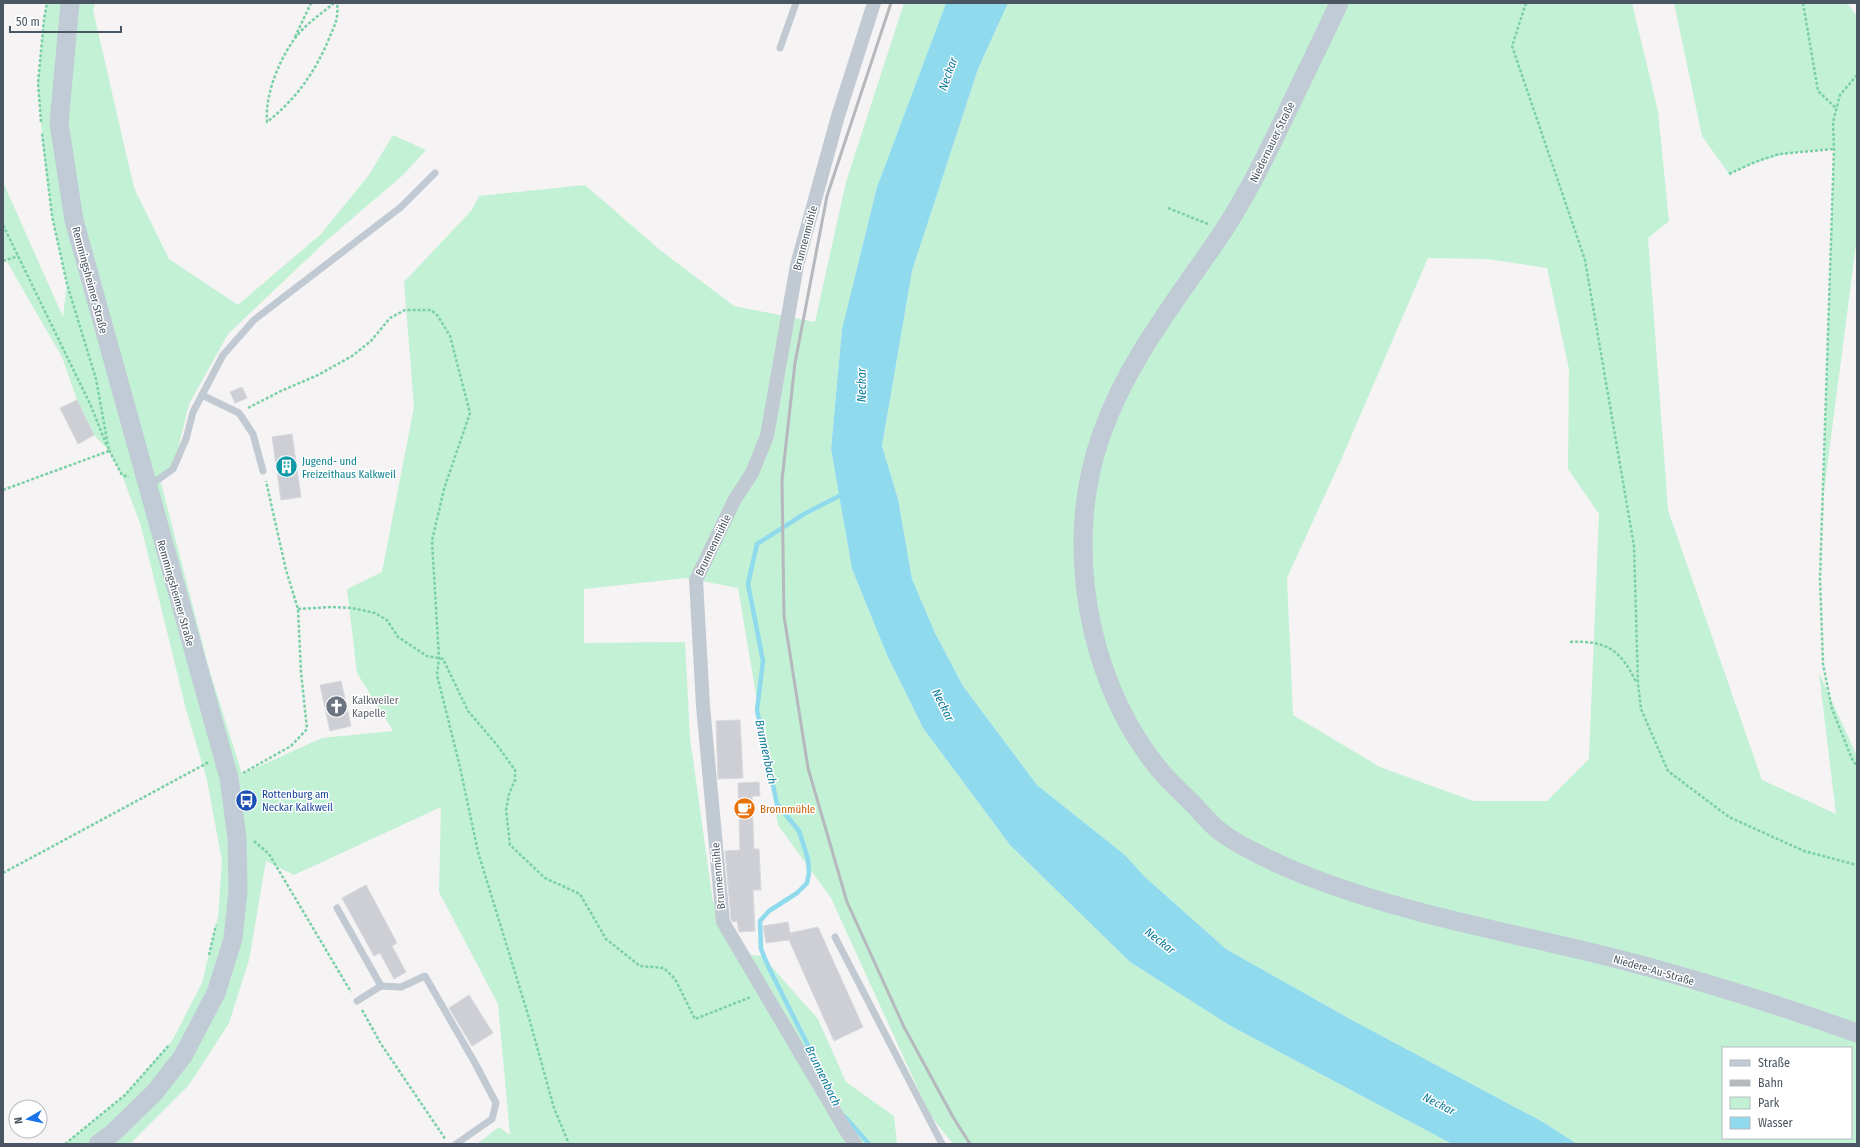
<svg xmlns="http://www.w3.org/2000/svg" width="1860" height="1147" viewBox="0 0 1860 1147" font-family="'Fira Sans Condensed',sans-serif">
<rect width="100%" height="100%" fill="#f5f3f3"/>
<g fill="#c3f1d5" fill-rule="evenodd">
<polygon points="47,3 95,3 93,10 134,188 169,259 238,305 321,234 369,175 393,135 426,150 403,175 326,241 228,334 189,404 173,469 160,479 209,669 242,774 322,738 393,731 357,673 347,589 382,572 414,407 404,282 472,210 479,196 585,185 660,250 734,306 815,322 846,182 904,3 946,3 877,187 842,329 831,449 852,569 887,655 923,728 1010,845 1130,962 1229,1025 1452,1144 953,1144 930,1115 831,898 778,825 738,588 685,578 584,589 584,643 685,642 690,738 713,902 750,955 762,956 818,1019 846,1082 894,1116 897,1144 477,1144 499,1127 510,1135 498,1004 439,892 441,807 294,875 266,861 249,960 229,1023 189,1085 130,1144 65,1144 125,1095 172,1041 202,983 218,917 222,861 207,780 186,709 141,526 122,475 109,451 94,435 77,400 62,357 3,255 3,182 63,317 67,284 52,216 43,148 38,83 44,19"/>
<path d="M1008,3H1632L1658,111L1669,221L1648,238L1668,510L1762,780L1836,814L1819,673L1857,756V1144H1577L1543,1122L1350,1019L1226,949L1145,877L1125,855L1037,785L963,686L935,633L912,579L898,499L882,446L912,271L978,69ZM1428,258L1487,259L1547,268L1569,369L1568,469L1599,514L1589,759L1547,801H1473L1380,767L1293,715L1287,578L1340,462ZM1723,1048H1851V1138H1723Z"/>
<path d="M1674,3H1847L1857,16V237L1823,499L1834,149C1794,150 1765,157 1729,174L1702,136Z"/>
</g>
<polygon fill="#90daee" points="946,3 1008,3 978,69 912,271 882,446 898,499 912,579 935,633 963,686 1037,785 1125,855 1145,877 1226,949 1350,1019 1543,1122 1577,1144 1452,1144 1229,1025 1130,962 1010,845 923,728 887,655 852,569 831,449 842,329 877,187"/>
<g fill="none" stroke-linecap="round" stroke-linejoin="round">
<g stroke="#90daee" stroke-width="4.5">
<polyline points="835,1099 769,968 761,949 760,921 769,911 797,893 807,883 809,873 808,859 799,831 777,804 757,710 763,661 748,584 757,544 804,514 843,494"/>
<polyline points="845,1117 869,1144"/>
</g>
</g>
<g fill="#cdcfd5" stroke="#d7d9de">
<polygon points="242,387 247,398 235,403 230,392"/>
<polygon points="77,400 94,435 78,444 60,408"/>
<polygon points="292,434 301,497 281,500 272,437"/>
<polygon points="341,681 351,726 330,731 320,685"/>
<polygon points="740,720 743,778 718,779 716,721"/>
<polygon points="759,782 760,796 752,796 754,849 759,849 761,890 753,890 755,931 739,932 737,921 733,922 731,919 725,851 740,850 738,783"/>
<polygon points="366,885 397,943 392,946 406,972 394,979 380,953 374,956 342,898"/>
<polygon points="788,922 790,933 818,927 863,1027 834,1041 789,940 766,943 763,926"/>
<polygon points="469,995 493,1033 472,1046 449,1008"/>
</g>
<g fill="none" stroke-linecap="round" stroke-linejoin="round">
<g stroke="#7ad0a6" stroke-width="2.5" stroke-dasharray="3 2" stroke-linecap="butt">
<path d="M334,3C321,14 303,26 293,41C278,63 265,95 267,122C295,100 314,74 328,41C334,26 339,20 337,3"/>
<polyline points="1526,3 1512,46 1585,260 1634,546 1638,684 1641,709 1668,771 1729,817 1804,851 1857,865"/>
<polyline points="1803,3 1818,91 1836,108"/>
<polyline points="295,37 311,3"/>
<polyline points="1857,75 1840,95 1833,122 1834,149 1820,579 1823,664 1832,709 1852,759 1857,766"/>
<polyline points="41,122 38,83 44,19 47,3"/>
<polyline points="1729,174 1755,162 1779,154 1834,149"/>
<polyline points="1168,208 1208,224"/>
<polyline points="3,225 91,406 107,446"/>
<polyline points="3,261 18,256"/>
<polyline points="248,408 281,391 318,375 352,356 371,341 390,318 405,310 431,310 438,316 450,336 470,413 444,489 432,541 439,658 437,675 460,767 478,852 529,1018 554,1108 569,1144"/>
<polyline points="109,450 122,475 129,477"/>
<polyline points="3,490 109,451 96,379 67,284 52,216 42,133"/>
<polyline points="298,609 332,607 352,608 375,613 387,620 398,637 427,656 443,659 468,711 497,745 515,770 515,780 509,794 506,810 510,845 545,878 580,894 606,939 640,966 664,968 675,979 695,1019 751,997"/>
<path d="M1570,642C1606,640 1621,650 1636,682"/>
<polyline points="243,773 291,746 307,729 301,672 298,609 286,570 266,481"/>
<polyline points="254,841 269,854 351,992"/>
<polyline points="3,873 209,762"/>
<polyline points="209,955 216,925"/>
<polyline points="362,1010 381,1044 446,1140"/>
<polyline points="65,1144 125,1095 169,1045"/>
</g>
<g stroke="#c1cad2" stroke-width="7">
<polyline points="780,48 796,3"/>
<polyline points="202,395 239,413 253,434 263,471"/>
<polyline points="149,483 159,479 173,469 186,439 193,412 202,395 223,355 254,320 401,207 435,173"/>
<polyline points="337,908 381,986 357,1001"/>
<polyline points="835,937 942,1144"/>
<polyline points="381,986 401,987 425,976 475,1063 496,1103 492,1119 456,1144"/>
</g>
<polyline stroke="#c1cad2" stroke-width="14" points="855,1144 845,1129 723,922 703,706 696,580 735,499 752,473 767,436 797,265 838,116 874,3"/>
<g stroke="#c1cbd6" stroke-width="19">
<polyline points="70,3 59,123 74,220 229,778 237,838 238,891 233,939 216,993 183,1056 155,1092 114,1132 98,1144"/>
<path d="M1339,3C1322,40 1304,76 1287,112C1267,154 1247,195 1222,233C1179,297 1128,359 1102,433C1079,496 1078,566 1093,631C1105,683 1129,735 1164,775C1173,785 1183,794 1192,803C1202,813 1210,824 1221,832C1227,837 1234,841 1241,845C1263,857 1284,867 1307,876C1404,914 1509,932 1610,957C1693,978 1776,1004 1857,1033"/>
</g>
<polyline stroke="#b5b8bd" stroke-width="3" points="891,3 827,196 795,363 782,480 784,616 808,768 847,902 904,1027 953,1117 970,1144"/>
</g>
<defs>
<symbol id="building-disc" viewBox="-11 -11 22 22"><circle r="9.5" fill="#0f9aa8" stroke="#fff"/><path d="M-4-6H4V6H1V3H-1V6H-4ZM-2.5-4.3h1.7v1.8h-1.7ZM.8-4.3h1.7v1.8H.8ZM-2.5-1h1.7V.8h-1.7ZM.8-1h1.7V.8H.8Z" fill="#fff"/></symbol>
<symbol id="church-disc" viewBox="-11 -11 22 22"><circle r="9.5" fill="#6b7280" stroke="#fff"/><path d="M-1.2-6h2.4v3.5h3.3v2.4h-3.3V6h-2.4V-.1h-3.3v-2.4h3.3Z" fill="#fff"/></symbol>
<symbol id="bus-disc" viewBox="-11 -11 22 22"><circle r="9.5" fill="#1a4fb4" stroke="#fff"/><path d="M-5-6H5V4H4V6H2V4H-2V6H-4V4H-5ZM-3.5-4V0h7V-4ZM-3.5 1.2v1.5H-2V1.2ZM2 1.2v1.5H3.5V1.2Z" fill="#fff"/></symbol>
<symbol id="cafe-disc" viewBox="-11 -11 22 22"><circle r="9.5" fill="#e8710a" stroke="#fff"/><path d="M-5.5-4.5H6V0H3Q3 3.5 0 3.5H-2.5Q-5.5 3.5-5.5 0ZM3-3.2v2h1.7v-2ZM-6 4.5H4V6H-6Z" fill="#fff"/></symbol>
</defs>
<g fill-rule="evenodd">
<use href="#building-disc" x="274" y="454" width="25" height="25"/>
<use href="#church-disc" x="324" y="694" width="25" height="25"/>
<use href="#bus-disc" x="234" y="788" width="25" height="25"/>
<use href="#cafe-disc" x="732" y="796" width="25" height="25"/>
</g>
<g text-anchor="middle" stroke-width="3" stroke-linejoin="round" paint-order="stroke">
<g font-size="11" fill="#4a5661" stroke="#fff">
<text transform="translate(1272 142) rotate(-64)" y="4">Niedernauer Straße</text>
<text transform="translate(805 238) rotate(-75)" y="4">Brunnenmühle</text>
<text transform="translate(90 280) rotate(75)" y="4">Remmingsheimer Straße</text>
<text transform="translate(713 545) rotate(-64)" y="4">Brunnenmühle</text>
<text transform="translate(176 593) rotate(74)" y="4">Remmingsheimer Straße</text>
<text transform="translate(718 876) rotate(-95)" y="4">Brunnenmühle</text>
<text transform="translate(1654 970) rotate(16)" y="4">Niedere-Au-Straße</text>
</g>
<g font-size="11" fill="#0d838f" stroke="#fff" text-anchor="start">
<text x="302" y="465">Jugend- und<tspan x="302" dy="13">Freizeithaus Kalkweil</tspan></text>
</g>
<g font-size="11" fill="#5b616d" stroke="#fff" text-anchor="start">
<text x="352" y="704">Kalkweiler<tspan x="352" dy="13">Kapelle</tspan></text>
</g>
<g font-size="11" fill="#164399" stroke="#fff" text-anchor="start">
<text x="262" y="798">Rottenburg am<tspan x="262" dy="13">Neckar Kalkweil</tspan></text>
</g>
<g font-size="11" fill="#c56008" stroke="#fff" text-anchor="start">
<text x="760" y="813">Bronnmühle</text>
</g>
<g font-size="12" font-style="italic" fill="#0c7c9b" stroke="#fff">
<text transform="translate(948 74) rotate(-70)" y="4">Neckar</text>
<text transform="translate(862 385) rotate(-90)" y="4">Neckar</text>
<text transform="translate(943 705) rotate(63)" y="4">Neckar</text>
<text transform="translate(766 752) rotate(78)" y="4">Brunnenbach</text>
<text transform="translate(1160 941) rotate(38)" y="4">Neckar</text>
<text transform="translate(823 1076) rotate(64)" y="4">Brunnenbach</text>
<text transform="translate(1439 1104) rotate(27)" y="4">Neckar</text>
</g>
</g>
<rect width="1860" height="1147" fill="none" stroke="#4a5661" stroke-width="8"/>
<rect x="1722" y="1047" width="130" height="92" fill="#ffffff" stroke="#b7bbc0"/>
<rect x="1730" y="1060" width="20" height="6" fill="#c1cbd6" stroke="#b7bbc0"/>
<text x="1758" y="1067" font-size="12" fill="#4a5661">Straße</text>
<rect x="1730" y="1080" width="20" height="6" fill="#b5b8bd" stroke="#b7bbc0"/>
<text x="1758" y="1087" font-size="12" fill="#4a5661">Bahn</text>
<rect x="1730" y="1097" width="20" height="12" fill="#c3f1d5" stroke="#b7bbc0"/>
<text x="1758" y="1107" font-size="12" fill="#4a5661">Park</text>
<rect x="1730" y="1117" width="20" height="12" fill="#90daee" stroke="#b7bbc0"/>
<text x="1758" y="1127" font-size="12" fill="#4a5661">Wasser</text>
<g transform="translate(28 1119) rotate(261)"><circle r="19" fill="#ffffff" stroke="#b7bbc0"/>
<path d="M0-3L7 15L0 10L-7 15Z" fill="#1a73e8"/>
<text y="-6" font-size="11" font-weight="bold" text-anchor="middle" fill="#4a5661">N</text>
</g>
<path d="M10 26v6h111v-6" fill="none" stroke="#4a5661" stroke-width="2"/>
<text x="16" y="26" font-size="12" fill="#4a5661" stroke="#ffffff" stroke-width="3" paint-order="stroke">50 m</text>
</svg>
